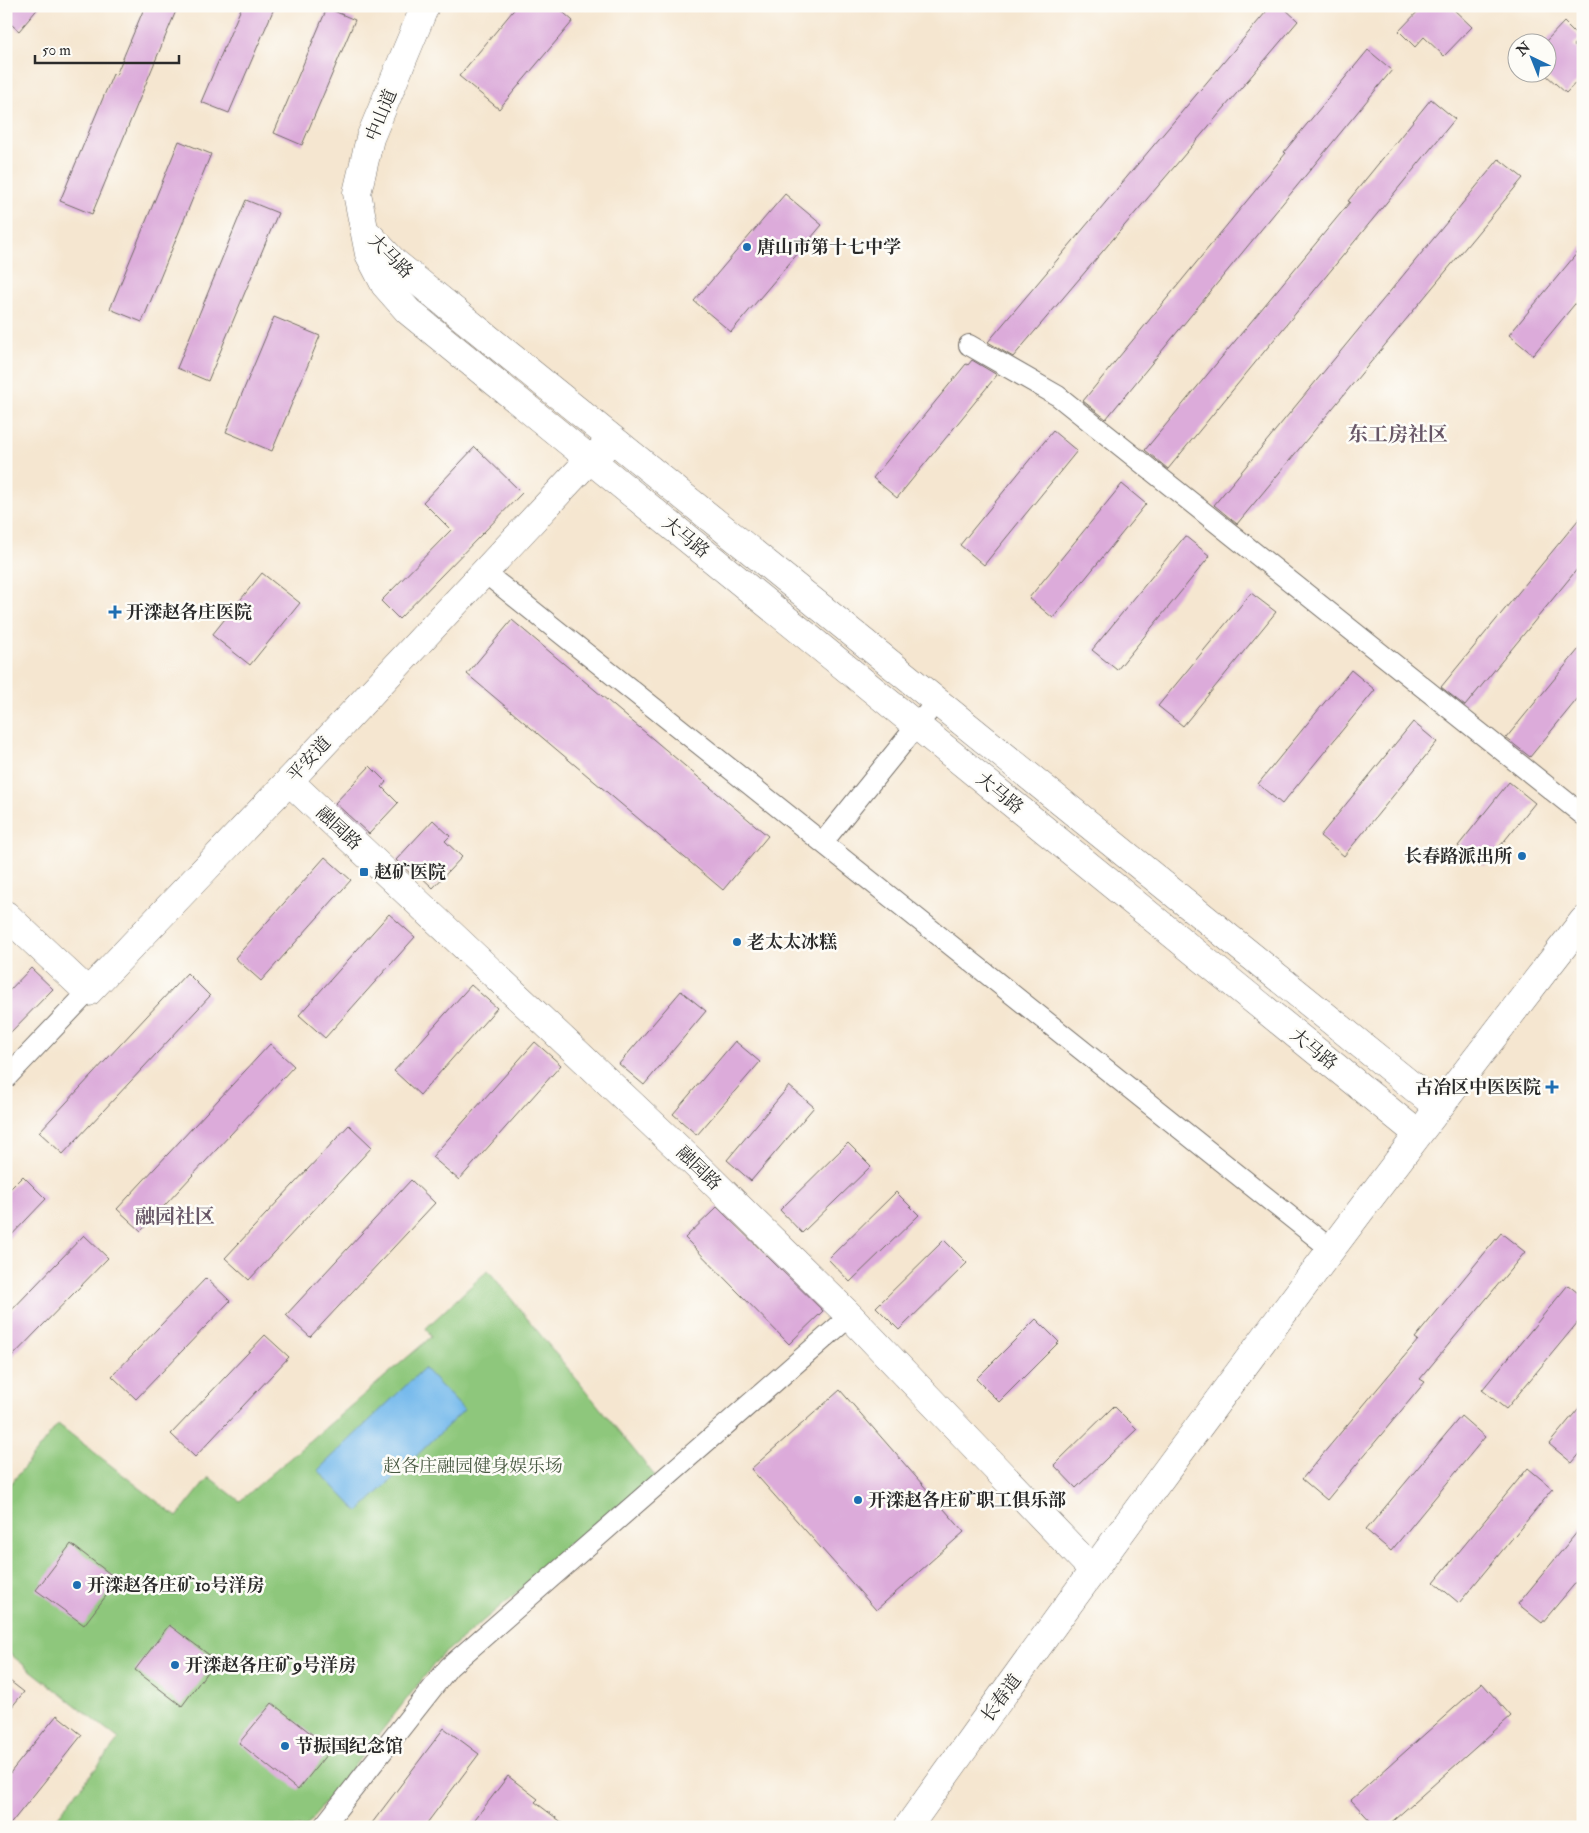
<svg xmlns="http://www.w3.org/2000/svg" width="1589" height="1833" viewBox="0 0 1589 1833" font-family="'IM FELL Double Pica','Noto Serif SC',serif">
<rect width="100%" height="100%" fill="#fdfcf7"/>
<filter id="ink" filterUnits="userSpaceOnUse"><feTurbulence type="fractalNoise" baseFrequency=".02" numOctaves="2"/><feDisplacementMap in="SourceGraphic" scale="10" xChannelSelector="R" yChannelSelector="G"/><feConvolveMatrix kernelMatrix="1 2 1 2 8 2 1 2 1" color-interpolation-filters="sRGB"/></filter>
<filter id="wash" filterUnits="userSpaceOnUse"><feTurbulence type="fractalNoise" baseFrequency=".0096" numOctaves="4" result="noise"/><feDisplacementMap in="SourceGraphic" scale="20" xChannelSelector="R" yChannelSelector="G"/><feGaussianBlur stdDeviation="1.12" result="paint"/><feColorMatrix in="noise" values="0 0 0 0 0 0 0 0 0 0 0 0 0 0 0 0 0 1.4 0 .05"/><feComposite in="paint" operator="in"/></filter>
<g filter="url(#wash)">
<rect width="100%" height="100%" fill="#f5e6d0"/>
<polygon fill="#8ec77b" stroke="#5c7953" points="488,1270 655,1476 439,1658 306,1827 64,1827 55,1820 119,1739 6,1651 6,1490 58,1424 177,1517 209,1477 240,1501 431,1337 426,1328"/>
<polygon fill="#76baec" stroke="#50728c" points="424,1368 464,1410 358,1512 318,1470"/>
<g id="blocks">
<g fill="#dcabda">
<polygon points="6,6 40,6 19,31 6,20"/>
<polygon points="145,6 178,6 92,214 60,201 113,74 116,75"/>
<polygon points="242,6 275,6 229,113 201,102"/>
<polygon points="517,6 556,6 573,21 499,109 459,76"/>
<polygon points="1271,6 1282,6 1298,21 1013,357 988,342"/>
<polygon points="1423,6 1450,6 1472,27 1444,56 1424,37 1415,47 1399,31"/>
<polygon points="327,8 355,20 302,145 274,133"/>
<polygon points="1564,22 1580,38 1573,45 1583,54 1583,75 1566,93 1546,75 1546,41"/>
<polygon points="1368,50 1392,70 1106,419 1083,401 1286,153 1284,152"/>
<polygon points="1431,99 1455,119 1168,469 1145,450 1350,202 1348,201"/>
<polygon points="179,141 211,154 142,322 110,309"/>
<polygon points="1499,159 1523,178 1237,524 1214,505"/>
<polygon points="785,194 822,225 731,332 694,301"/>
<polygon points="246,200 278,213 208,381 177,368"/>
<polygon points="1583,246 1583,294 1533,355 1509,335"/>
<polygon points="274,317 320,336 272,451 226,432"/>
<polygon points="972,360 997,375 897,498 873,478 966,364 968,365"/>
<polygon points="1053,431 1077,451 984,565 960,545"/>
<polygon points="475,447 522,493 399,619 381,601 451,530 423,502"/>
<polygon points="1122,484 1146,504 1053,618 1029,598"/>
<polygon points="1583,514 1583,562 1465,706 1441,687"/>
<polygon points="1185,536 1210,556 1117,670 1092,650"/>
<polygon points="262,573 300,603 250,665 212,635"/>
<polygon points="1251,593 1276,612 1183,726 1158,706"/>
<polygon points="512,620 768,836 723,890 467,674"/>
<polygon points="1583,644 1583,692 1530,757 1506,738"/>
<polygon points="1351,670 1375,690 1282,804 1258,784"/>
<polygon points="1413,722 1437,742 1344,856 1320,836"/>
<polygon points="370,766 386,782 382,787 398,803 369,834 335,803"/>
<polygon points="1509,782 1535,803 1484,866 1458,846"/>
<polygon points="433,820 450,836 445,841 462,857 433,888 417,873 414,877 396,860"/>
<polygon points="325,857 351,880 261,981 235,958"/>
<polygon points="389,914 415,937 325,1038 299,1015"/>
<polygon points="31,968 53,989 6,1037 6,994"/>
<polygon points="187,973 210,996 63,1154 39,1132"/>
<polygon points="471,985 497,1008 420,1095 394,1071"/>
<polygon points="681,991 706,1011 644,1085 619,1064"/>
<polygon points="735,1041 760,1062 697,1135 673,1114"/>
<polygon points="535,1042 561,1065 459,1180 432,1157"/>
<polygon points="270,1044 294,1066 141,1231 117,1209"/>
<polygon points="789,1086 814,1107 751,1181 727,1160"/>
<polygon points="349,1125 372,1147 249,1280 225,1258"/>
<polygon points="848,1143 871,1166 802,1233 780,1210"/>
<polygon points="23,1176 46,1199 6,1241 6,1193"/>
<polygon points="411,1180 435,1203 310,1337 286,1315"/>
<polygon points="896,1192 919,1215 850,1282 828,1259"/>
<polygon points="717,1207 823,1311 789,1344 685,1238"/>
<polygon points="1501,1233 1525,1252 1420,1379 1425,1382 1327,1500 1302,1479 1418,1340 1415,1338"/>
<polygon points="84,1235 108,1258 6,1363 6,1316"/>
<polygon points="944,1240 967,1263 899,1330 876,1307"/>
<polygon points="206,1278 230,1301 136,1399 112,1376"/>
<polygon points="1568,1285 1583,1297 1583,1316 1506,1409 1482,1390"/>
<polygon points="1036,1319 1059,1342 999,1402 976,1379"/>
<polygon points="265,1335 289,1357 195,1457 171,1434"/>
<polygon points="840,1390 964,1532 876,1610 751,1469"/>
<polygon points="1583,1403 1583,1450 1572,1463 1549,1444"/>
<polygon points="1114,1406 1137,1429 1076,1488 1054,1465"/>
<polygon points="1461,1416 1485,1437 1391,1551 1366,1530"/>
<polygon points="1528,1468 1553,1489 1459,1603 1434,1582"/>
<polygon points="1583,1525 1583,1574 1542,1623 1518,1604"/>
<polygon points="71,1544 118,1580 84,1625 36,1590"/>
<polygon points="169,1625 216,1660 182,1706 135,1670"/>
<polygon points="6,1678 24,1692 6,1714"/>
<polygon points="1482,1683 1511,1716 1386,1827 1376,1827 1351,1800"/>
<polygon points="272,1703 331,1749 298,1790 239,1743"/>
<polygon points="57,1715 82,1735 8,1827 6,1827 6,1778"/>
<polygon points="444,1728 479,1754 424,1827 369,1827"/>
<polygon points="508,1776 538,1799 535,1802 568,1827 469,1827"/>
</g>
</g>
</g>
<g filter="url(#ink)">
<use href="#blocks" fill-opacity="0" stroke="#726c65" stroke-width="1"/>
<g fill="none" stroke-linecap="round" stroke-linejoin="round">
<defs>
<g id="street">
<polyline points="969,345 1058,396 1583,815"/>
<polyline points="484,572 1332,1250"/>
<polyline points="823,842 936,702"/>
<polyline points="6,1078 88,992"/>
<polyline points="323,1827 449,1667 850,1316"/>
</g>
<g id="secondary">
<polyline points="425,6 370,138 357,193 369,254 385,285 408,311 1418,1134"/>
<polyline points="370,236 394,262 1438,1107"/>
<polyline points="289,781 694,1163 850,1316 1093,1570"/>
<polyline points="6,915 88,992 289,781 590,459 604,448"/>
<path d="M908,1827C1127,1520 1351,1218 1583,921"/>
</g>
</defs>
<use href="#street" stroke="#726c65" stroke-width="22"/>
<use href="#secondary" stroke="#726c65" stroke-width="29"/>
<use href="#street" stroke="#fff" stroke-width="20"/>
<use href="#secondary" stroke="#fff" stroke-width="28"/>
</g>
</g>
<g fill="#1f6fb2" stroke="#fdfcf7" stroke-width="2">
<circle cx="747" cy="247" r="5"/>
<path d="M112.5 604.5h5v5h5v5h-5v5h-5v-5h-5v-5h5z"/>
<circle cx="1522" cy="856" r="5"/>
<rect x="359" y="867" width="10" height="10" rx="2.5"/>
<circle cx="737" cy="942" r="5"/>
<path d="M1549.5 1079.5h5v5h5v5h-5v5h-5v-5h-5v-5h5z"/>
<circle cx="858" cy="1500" r="5"/>
<circle cx="77" cy="1585" r="5"/>
<circle cx="175" cy="1665" r="5"/>
<circle cx="285" cy="1746" r="5"/>
</g>
<g text-anchor="middle" stroke-width="5" stroke-linejoin="round" paint-order="stroke">
<g font-size="18" fill="#2b2b2b" stroke="#fdfcf7">
<text transform="translate(381 115) rotate(-68)" y="6">中山道</text>
<text transform="translate(391 256) rotate(45)" y="6">大马路</text>
<text transform="translate(686 537) rotate(39)" y="6">大马路</text>
<text transform="translate(309 759) rotate(-47)" y="6">平安道</text>
<text transform="translate(1000 793) rotate(39)" y="6">大马路</text>
<text transform="translate(339 828) rotate(43)" y="6">融园路</text>
<text transform="translate(1314 1049) rotate(39)" y="6">大马路</text>
<text transform="translate(699 1168) rotate(44)" y="6">融园路</text>
<text transform="translate(1001 1698) rotate(-54)" y="6">长春道</text>
</g>
<g font-size="18" font-weight="bold" fill="#2b2b2b" stroke="#fdfcf7" text-anchor="start">
<text x="757" y="253">唐山市第十七中学</text>
<text x="126" y="618">开滦赵各庄医院</text>
<text x="1512" y="862" text-anchor="end">长春路派出所</text>
<text x="374" y="878">赵矿医院</text>
<text x="747" y="948">老太太冰糕</text>
<text x="1541" y="1093" text-anchor="end">古冶区中医医院</text>
<text x="868" y="1506">开滦赵各庄矿职工俱乐部</text>
<text x="87" y="1591">开滦赵各庄矿10号洋房</text>
<text x="185" y="1671">开滦赵各庄矿9号洋房</text>
<text x="295" y="1752">节振国纪念馆</text>
</g>
<g font-size="18" fill="#495a43" stroke="#fdfcf7">
<text x="473" y="1472">赵各庄融园健身娱乐场</text>
</g>
<g font-size="20" font-weight="bold" fill="#695868" stroke="#fdfcf7">
<text x="1398" y="441">东工房社区</text>
<text x="175" y="1223">融园社区</text>
</g>
</g>
<rect width="1589" height="1833" fill="none" stroke="#fdfcf7" stroke-width="25"/>
<g transform="translate(1532 58) rotate(317)"><circle r="24" fill="#fdfcf7" stroke="#a9a8a5"/>
<path d="M0-4L9 19L0 12L-9 19Z" fill="#1f6fb2"/>
<text y="-8" font-size="14" font-weight="bold" text-anchor="middle" fill="#2b2b2b">N</text>
</g>
<path d="M35 55v8h144v-8" fill="none" stroke="#2b2b2b" stroke-width="2.5"/>
<text x="42" y="55" font-size="15" fill="#2b2b2b" stroke="#fdfcf7" stroke-width="4" paint-order="stroke">50 m</text>
</svg>
